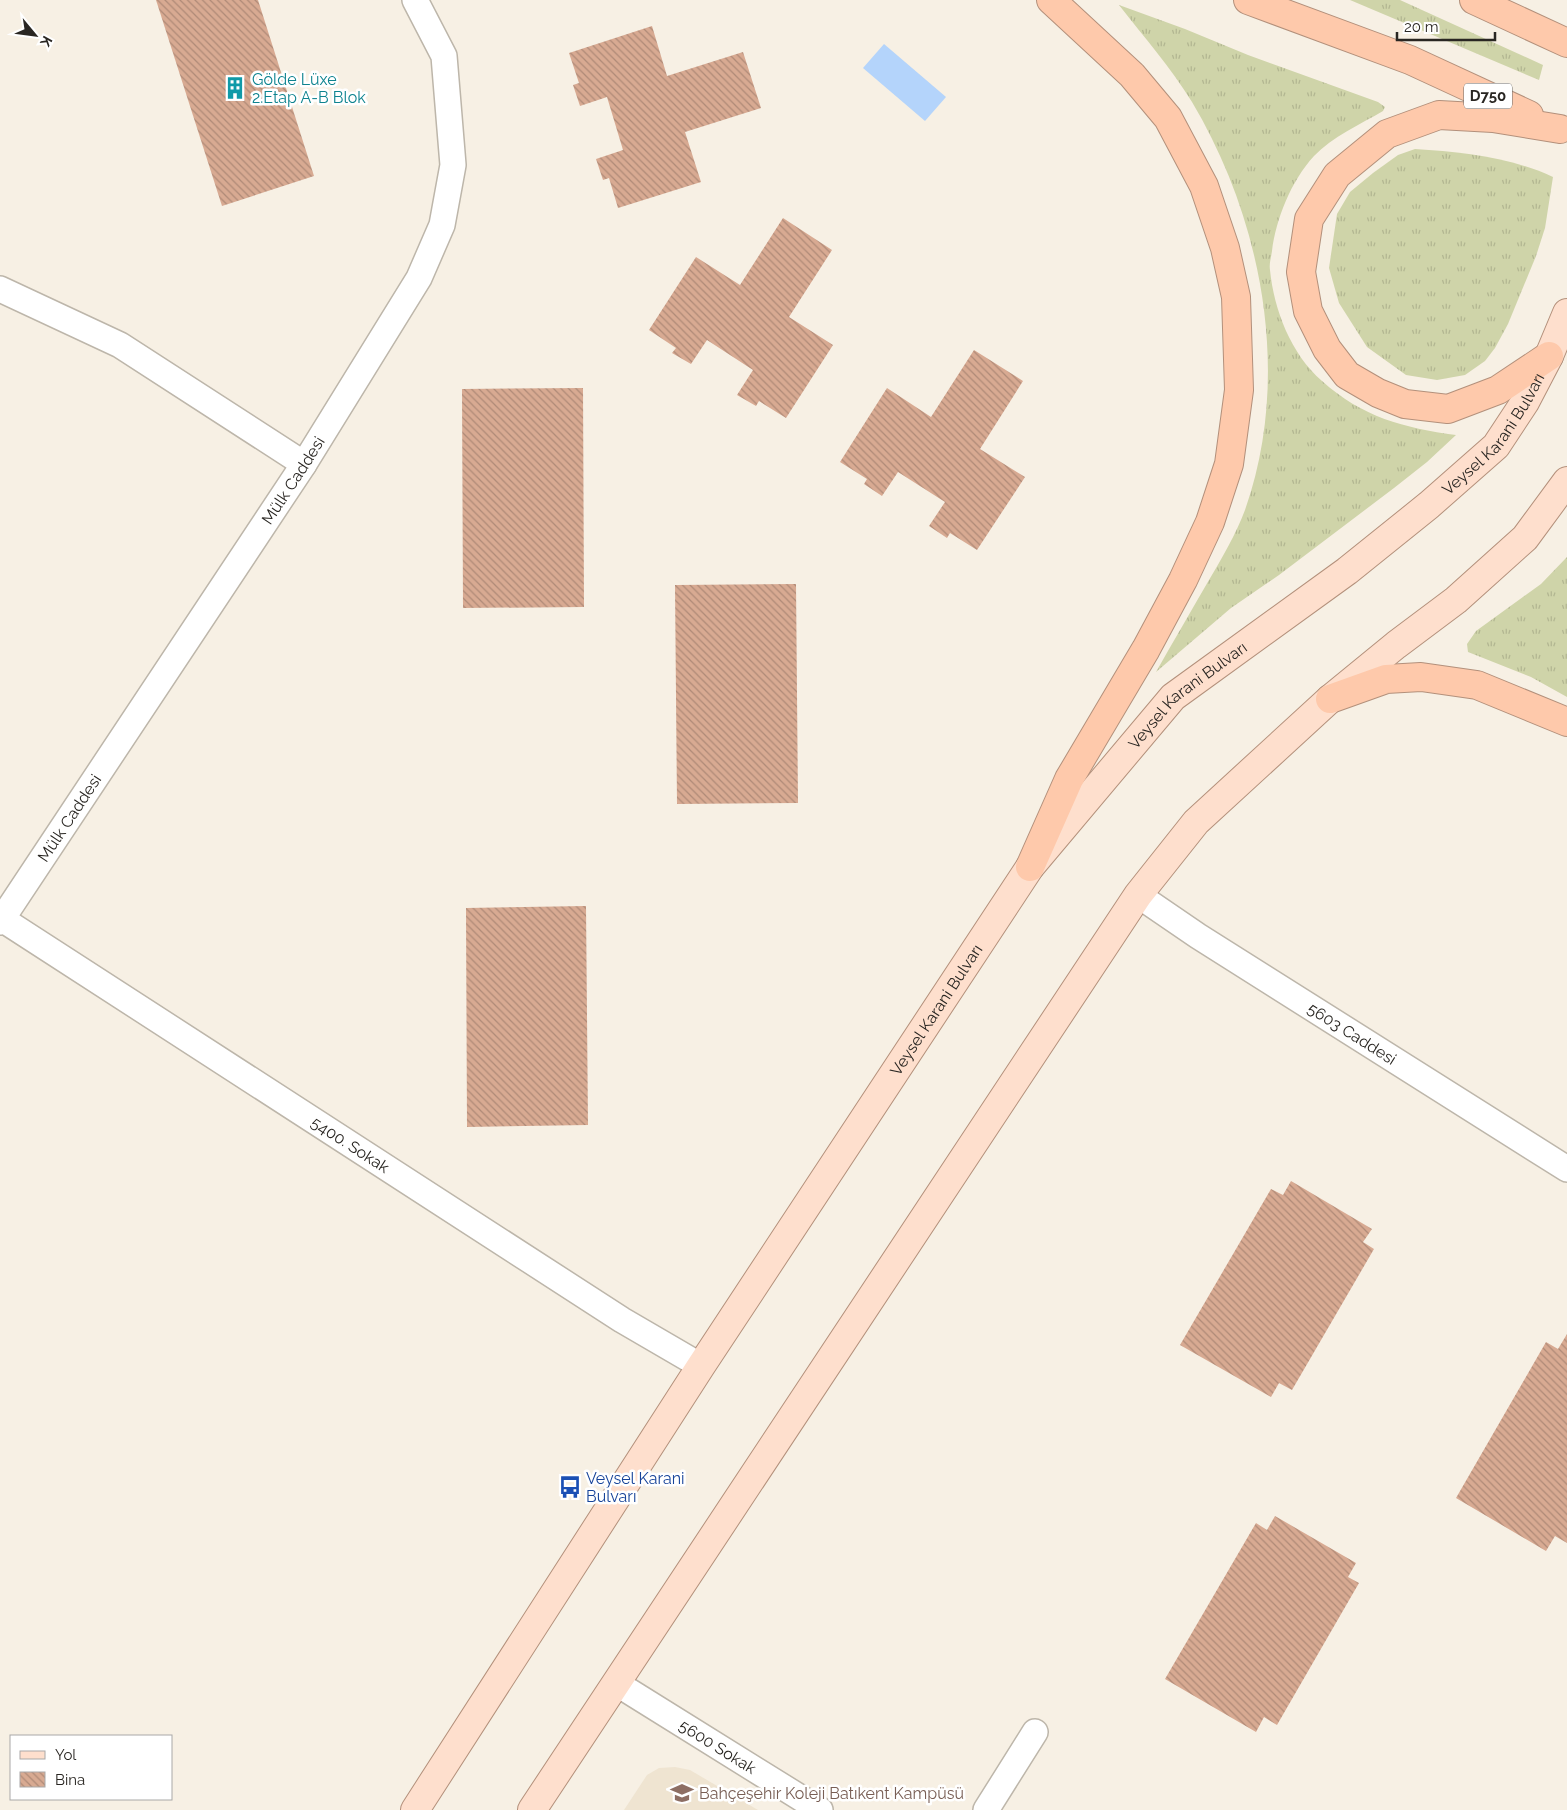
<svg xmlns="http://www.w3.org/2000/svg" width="1567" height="1810" viewBox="0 0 1567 1810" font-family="Raleway,sans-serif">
<defs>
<pattern id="grass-tufts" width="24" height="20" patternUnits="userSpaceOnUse" patternTransform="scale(1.25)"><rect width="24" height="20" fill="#cfd4a9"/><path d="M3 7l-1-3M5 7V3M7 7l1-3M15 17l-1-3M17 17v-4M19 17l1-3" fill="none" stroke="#b2b691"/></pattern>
<pattern id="building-back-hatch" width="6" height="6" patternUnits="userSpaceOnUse" patternTransform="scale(1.25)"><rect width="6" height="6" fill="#d8aa92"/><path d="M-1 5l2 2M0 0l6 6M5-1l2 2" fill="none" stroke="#af8a77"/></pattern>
</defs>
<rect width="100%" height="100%" fill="#f7f0e4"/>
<polygon fill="#efe4d1" points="675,1767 690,1770 758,1810 624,1810 647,1775 659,1768"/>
<g fill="url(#grass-tufts)">
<polygon points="1350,0 1400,0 1543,65 1539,80"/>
<path d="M1119,5L1185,29L1248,55L1378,102L1385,107L1383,111C1361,124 1332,137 1314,156C1291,181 1276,219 1272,251C1271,258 1269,264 1270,270C1274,310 1291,354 1322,381C1362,417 1404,428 1456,435L1427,462L1394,488L1279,575L1231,608L1156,672C1173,642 1191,611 1209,580C1222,558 1236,534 1245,510C1292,377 1263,221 1192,102C1171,68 1144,37 1119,5Z"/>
<path d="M1415,149C1461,152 1511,157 1553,177L1545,228L1536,256L1508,324L1495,348L1485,361L1465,375L1437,380L1406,375L1367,347L1339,303L1329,268L1337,214L1350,192L1373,173L1398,155Z"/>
<polygon points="1567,557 1567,697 1531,677 1468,652 1467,644 1476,631 1541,584"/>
</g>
<polygon fill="#b4d4fb" points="884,44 946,97 925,121 863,68"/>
<g fill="url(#building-back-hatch)">
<polygon points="156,0 258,0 314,176 222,206"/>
<polygon points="652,26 667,76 743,52 761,108 685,132 701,182 618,208 609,178 603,180 596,159 623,150 607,97 580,106 573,85 579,83 569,53"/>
<polygon points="783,218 832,250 789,317 833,345 786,418 759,401 756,406 737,395 753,370 707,340 691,364 672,353 676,348 649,330 696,257 740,285"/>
<polygon points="974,350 1023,381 980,449 1025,477 977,550 950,533 947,538 929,526 945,502 898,472 882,496 864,484 867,479 840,462 887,388 931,417"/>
<polygon points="583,388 584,607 463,608 462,389"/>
<polygon points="796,584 798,803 677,804 675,585"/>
<polygon points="586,906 588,1125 467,1127 466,908"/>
<polygon points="1291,1181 1372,1229 1363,1242 1374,1249 1292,1390 1279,1383 1271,1397 1180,1345 1271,1189 1283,1195"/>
<polygon points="1567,1334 1567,1543 1555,1536 1546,1551 1456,1498 1546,1342 1558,1349"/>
<polygon points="1275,1516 1356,1563 1348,1577 1359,1583 1277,1725 1264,1717 1256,1732 1165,1679 1256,1523 1267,1530"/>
</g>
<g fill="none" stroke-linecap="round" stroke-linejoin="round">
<defs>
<g id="street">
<polyline points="0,289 120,345 304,464"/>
<path id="s1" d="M1138,895L1198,936L1567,1169"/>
<path id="s2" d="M2,919L622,1320L701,1366"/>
<path id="s3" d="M0,922L304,464L419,278L442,225L453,165L444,56L415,0"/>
<path id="s4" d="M616,1683L820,1810"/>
<polyline points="986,1810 1035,1732"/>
</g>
<g id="primary">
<path id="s5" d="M415,1810L701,1366L1030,867L1173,697L1347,571L1429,505L1496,446L1525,402L1549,356L1567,313"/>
<polyline points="532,1810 1138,895 1196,822 1330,699 1396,645 1456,600 1525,538 1567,481"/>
</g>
<g id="highway">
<polyline points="1248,0 1410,60 1529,115"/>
<polyline points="1474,0 1567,43"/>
<polyline points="1549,356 1498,390 1448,409 1405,404 1378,393 1347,375 1327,349 1308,311 1301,272 1309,219 1337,175 1387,134 1439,115 1493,118 1560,129"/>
<polyline points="1330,699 1386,679 1421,677 1477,685 1567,722"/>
<polyline points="1030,867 1069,779 1146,649 1183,580 1210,522 1229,464 1239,390 1236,297 1225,248 1204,186 1168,118 1132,75 1051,0"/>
</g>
</defs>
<use href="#street" stroke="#bdb6aa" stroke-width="28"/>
<use href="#primary" stroke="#b3907b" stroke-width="30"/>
<use href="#highway" stroke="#b3907b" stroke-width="30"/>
<use href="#street" stroke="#fff" stroke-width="25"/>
<use href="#primary" stroke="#fedfcd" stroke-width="28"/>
<use href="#highway" stroke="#fec9ab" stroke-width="28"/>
</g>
<defs>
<symbol id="building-bare" viewBox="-9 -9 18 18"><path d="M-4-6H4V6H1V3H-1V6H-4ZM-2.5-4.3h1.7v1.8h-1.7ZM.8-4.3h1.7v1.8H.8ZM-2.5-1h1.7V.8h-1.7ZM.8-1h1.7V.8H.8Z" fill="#0f9aa8" stroke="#fff" stroke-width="2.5" paint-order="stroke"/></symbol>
<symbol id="bus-bare" viewBox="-9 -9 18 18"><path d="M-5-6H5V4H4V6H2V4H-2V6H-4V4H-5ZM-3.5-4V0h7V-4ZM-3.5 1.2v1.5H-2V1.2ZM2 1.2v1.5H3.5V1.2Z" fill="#1a4fb4" stroke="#fff" stroke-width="2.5" paint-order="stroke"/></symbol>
<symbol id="school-bare" viewBox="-9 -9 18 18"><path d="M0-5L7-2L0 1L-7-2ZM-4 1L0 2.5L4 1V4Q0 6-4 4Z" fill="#8d6e63" stroke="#fff" stroke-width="2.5" paint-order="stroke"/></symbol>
</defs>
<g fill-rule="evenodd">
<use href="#building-bare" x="219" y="72" width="32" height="32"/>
<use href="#bus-bare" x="554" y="1471" width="32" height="32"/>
<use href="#school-bare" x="666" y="1777" width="32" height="32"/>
</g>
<g text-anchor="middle" stroke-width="5" stroke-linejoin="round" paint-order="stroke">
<rect fill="#fff" stroke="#696764" stroke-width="1" x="1464" y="83.5" width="48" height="25" rx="4"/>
<g font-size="15" font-weight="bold" fill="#292622">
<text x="1488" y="101">D750</text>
</g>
<g font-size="16" fill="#0d838f" stroke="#fff" text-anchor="start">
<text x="252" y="85">Gölde Lüxe<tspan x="252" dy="18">2.Etap A-B Blok</tspan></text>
</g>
<g font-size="16" fill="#292622" stroke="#fff">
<text dy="6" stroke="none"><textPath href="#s5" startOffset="1765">Veysel Karani Bulvarı</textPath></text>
<text dy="6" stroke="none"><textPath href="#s3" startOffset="530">Mülk Caddesi</textPath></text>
<text dy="6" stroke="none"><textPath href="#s5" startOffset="1360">Veysel Karani Bulvarı</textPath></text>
<text dy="6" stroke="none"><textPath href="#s3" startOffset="125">Mülk Caddesi</textPath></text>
<text dy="6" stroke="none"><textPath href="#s5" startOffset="955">Veysel Karani Bulvarı</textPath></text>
<text dy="6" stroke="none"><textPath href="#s1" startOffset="255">5603 Caddesi</textPath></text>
<text dy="6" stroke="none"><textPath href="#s2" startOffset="415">5400. Sokak</textPath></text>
<text dy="6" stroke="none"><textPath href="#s4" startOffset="120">5600 Sokak</textPath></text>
</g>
<g font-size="16" fill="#164399" stroke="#fff" text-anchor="start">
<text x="586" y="1484">Veysel Karani<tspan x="586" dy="18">Bulvarı</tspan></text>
</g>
<g font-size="16" fill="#785e54" stroke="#fff" text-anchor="start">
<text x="699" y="1799">Bahçeşehir Koleji Batıkent Kampüsü</text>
</g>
</g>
<rect x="10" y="1735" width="162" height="65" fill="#ffffff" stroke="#a9a8a7"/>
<rect x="20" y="1751" width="25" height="8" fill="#fedfcd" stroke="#a9a8a7"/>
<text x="55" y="1760" font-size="15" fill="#292622">Yol</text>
<rect x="20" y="1772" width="25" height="15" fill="url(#building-back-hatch)" stroke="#a9a8a7"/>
<text x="55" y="1785" font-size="15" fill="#292622">Bina</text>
<g transform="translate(35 35) rotate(119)" stroke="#ffffff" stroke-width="4" paint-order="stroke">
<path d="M0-4L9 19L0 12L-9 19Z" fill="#292622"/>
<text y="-8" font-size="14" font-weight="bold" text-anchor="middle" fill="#292622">K</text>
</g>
<path d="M1397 32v8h98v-8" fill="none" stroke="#292622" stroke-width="2.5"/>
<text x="1404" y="32" font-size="15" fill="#292622" stroke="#ffffff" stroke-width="4" paint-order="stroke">20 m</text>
</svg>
